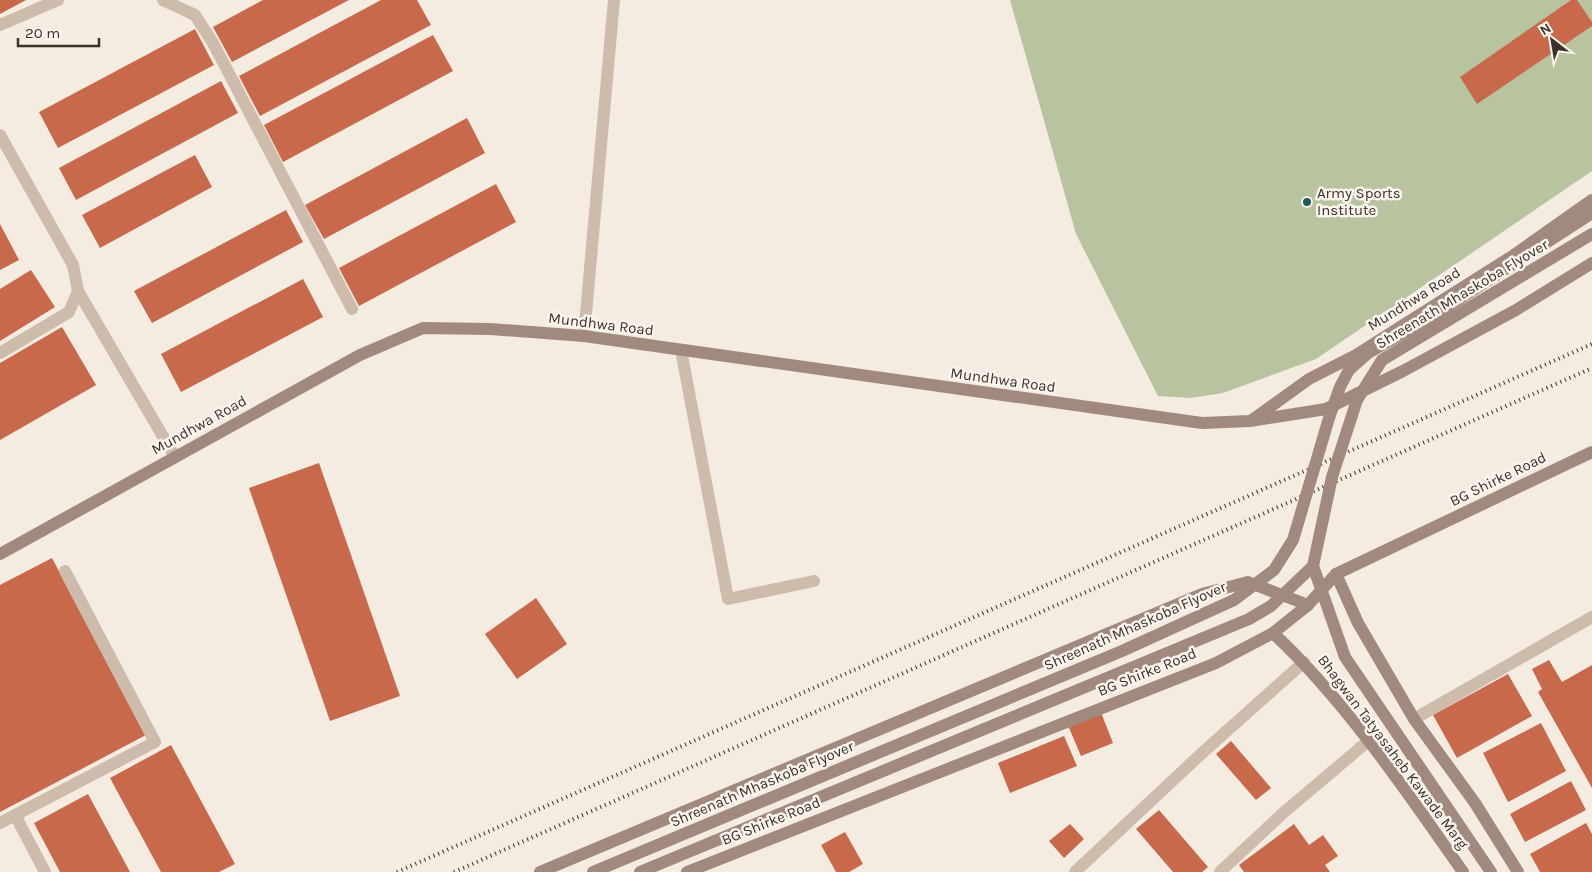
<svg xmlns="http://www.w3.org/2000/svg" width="1592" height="872" viewBox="0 0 1592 872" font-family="Karla,sans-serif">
<rect width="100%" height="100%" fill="#f4ebe1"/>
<polygon fill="#b8c4a0" points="1010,0 1592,0 1592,171 1316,359 1223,393 1190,398 1158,396 1076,234"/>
<g fill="#c8694b">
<polygon points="0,0 26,0 0,14"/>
<polygon points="263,0 349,0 232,62 213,27"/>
<polygon points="381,0 417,0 431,25 260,116 239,76"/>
<polygon points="1571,0 1577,0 1592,22 1592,26 1477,104 1460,77"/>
<polygon points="195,29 214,65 58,148 39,112"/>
<polygon points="433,35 453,71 283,162 264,125"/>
<polygon points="221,81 238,113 76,200 59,168"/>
<polygon points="467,118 485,153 324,239 305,205"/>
<polygon points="195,155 212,187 100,248 82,215"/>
<polygon points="496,184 516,222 359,306 339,268"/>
<polygon points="286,210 303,242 152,323 134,291"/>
<polygon points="0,224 19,260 0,270"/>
<polygon points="31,270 55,307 0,341 0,289"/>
<polygon points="303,279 323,317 181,392 161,354"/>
<polygon points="62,327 96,385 0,440 0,363"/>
<polygon points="319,463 400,696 330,721 249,488"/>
<polygon points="52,558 146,735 0,812 0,585"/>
<polygon points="536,598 567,644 517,679 485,634"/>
<polygon points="1549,660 1562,682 1592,665 1592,788 1538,692 1542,689 1532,669"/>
<polygon points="1508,674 1532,716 1457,758 1433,715"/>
<polygon points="1100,710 1113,743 1081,756 1067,723"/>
<polygon points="1541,723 1566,771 1508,802 1483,753"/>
<polygon points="1064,736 1077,766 1010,793 998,763"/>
<polygon points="1231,741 1271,788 1256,800 1216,754"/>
<polygon points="171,745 235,864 219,872 161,872 110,778"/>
<polygon points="1571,781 1586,810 1525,842 1510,814"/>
<polygon points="88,794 130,872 60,872 34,823"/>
<polygon points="1159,810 1208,867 1202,872 1173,872 1136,829"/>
<polygon points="1586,823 1592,834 1592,872 1540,872 1530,854"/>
<polygon points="1070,824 1084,839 1064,858 1049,841"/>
<polygon points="1294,824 1309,845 1323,835 1338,856 1325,865 1330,872 1244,872 1239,865"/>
<polygon points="845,832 863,864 849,872 836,872 821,845"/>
</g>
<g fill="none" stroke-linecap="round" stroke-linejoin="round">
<g stroke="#cdbbac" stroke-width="12">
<polyline points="163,0 195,15 213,43 352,309"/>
<polyline points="0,25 58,0"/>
<polyline points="0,135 73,265 78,291 69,312 0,353"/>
<polyline points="78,291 175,457"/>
<polyline points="584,336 614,0"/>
<polyline points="681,350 728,599 814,581"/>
<polyline points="1414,719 1592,617"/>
<polyline points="15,815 45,872"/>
<polyline points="0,823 155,742 65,571"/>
<polyline points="1220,872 1282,814 1367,742"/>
</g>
<polyline stroke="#cdbbac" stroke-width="12" points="1075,872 1201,754 1304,662"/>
<g stroke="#a18a7d" stroke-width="12">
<polyline points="1252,420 1309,379 1356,355 1514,255 1592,200"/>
<polyline points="0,554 360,355 423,328 490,329 584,336 1202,423 1250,421 1326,409 1403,371 1516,310 1592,263"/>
<polyline points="1336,574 1358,623 1414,719 1475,803 1518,872"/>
<path d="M1273,633C1344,699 1407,792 1463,872"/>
<polyline points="540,872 1202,594 1248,582 1308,605"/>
<polyline points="687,872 1216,663 1273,633 1308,605 1336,574 1592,452"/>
</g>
<g stroke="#3b302b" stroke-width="4" stroke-dasharray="1 4" stroke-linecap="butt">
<polyline points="397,872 1592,344"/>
<polyline points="454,872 1592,368"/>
</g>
<g stroke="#a18a7d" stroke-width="12">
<polyline points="1313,566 1345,657 1491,872"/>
<polyline points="593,872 1122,651 1234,600 1274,570 1293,540 1329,418 1340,387 1349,370 1368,353 1432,317 1592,213"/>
<polyline points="640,872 1249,619 1271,606 1313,566 1332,477 1357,400 1382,360 1592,234"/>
</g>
</g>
<circle fill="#1f5a5e" stroke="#fbf5ee" stroke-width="2" cx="1307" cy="202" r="5"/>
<g text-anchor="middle" stroke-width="5" stroke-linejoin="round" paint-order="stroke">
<g font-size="15" fill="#3b302b" stroke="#fbf5ee" text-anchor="start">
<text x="1317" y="198">Army Sports<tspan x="1317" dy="17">Institute</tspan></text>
</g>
<g font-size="15" fill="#3b302b" stroke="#fbf5ee">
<text transform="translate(1462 294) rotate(-31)" y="5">Shreenath Mhaskoba Flyover</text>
<text transform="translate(1414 299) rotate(-32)" y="5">Mundhwa Road</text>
<text transform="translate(601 324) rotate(7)" y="5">Mundhwa Road</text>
<text transform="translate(1003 380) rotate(8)" y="5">Mundhwa Road</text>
<text transform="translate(199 425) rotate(-29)" y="5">Mundhwa Road</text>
<text transform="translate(1498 479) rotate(-26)" y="5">BG Shirke Road</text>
<text transform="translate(1135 626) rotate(-24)" y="5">Shreenath Mhaskoba Flyover</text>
<text transform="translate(1147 672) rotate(-22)" y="5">BG Shirke Road</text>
<text transform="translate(1393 752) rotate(53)" y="5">Bhagwan Tatyasaheb Kawade Marg</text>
<text transform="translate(762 784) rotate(-23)" y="5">Shreenath Mhaskoba Flyover</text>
<text transform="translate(771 821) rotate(-22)" y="5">BG Shirke Road</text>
</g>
</g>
<g transform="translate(1552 40) rotate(329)" stroke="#fbf5ee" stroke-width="4" paint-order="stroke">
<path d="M0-4L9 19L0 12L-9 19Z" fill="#3b302b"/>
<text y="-8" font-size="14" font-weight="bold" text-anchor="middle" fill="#3b302b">N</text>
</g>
<path d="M18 38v8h81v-8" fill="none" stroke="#3b302b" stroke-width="2.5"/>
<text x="25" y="38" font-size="15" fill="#3b302b" stroke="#fbf5ee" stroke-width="4" paint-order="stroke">20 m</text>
</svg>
